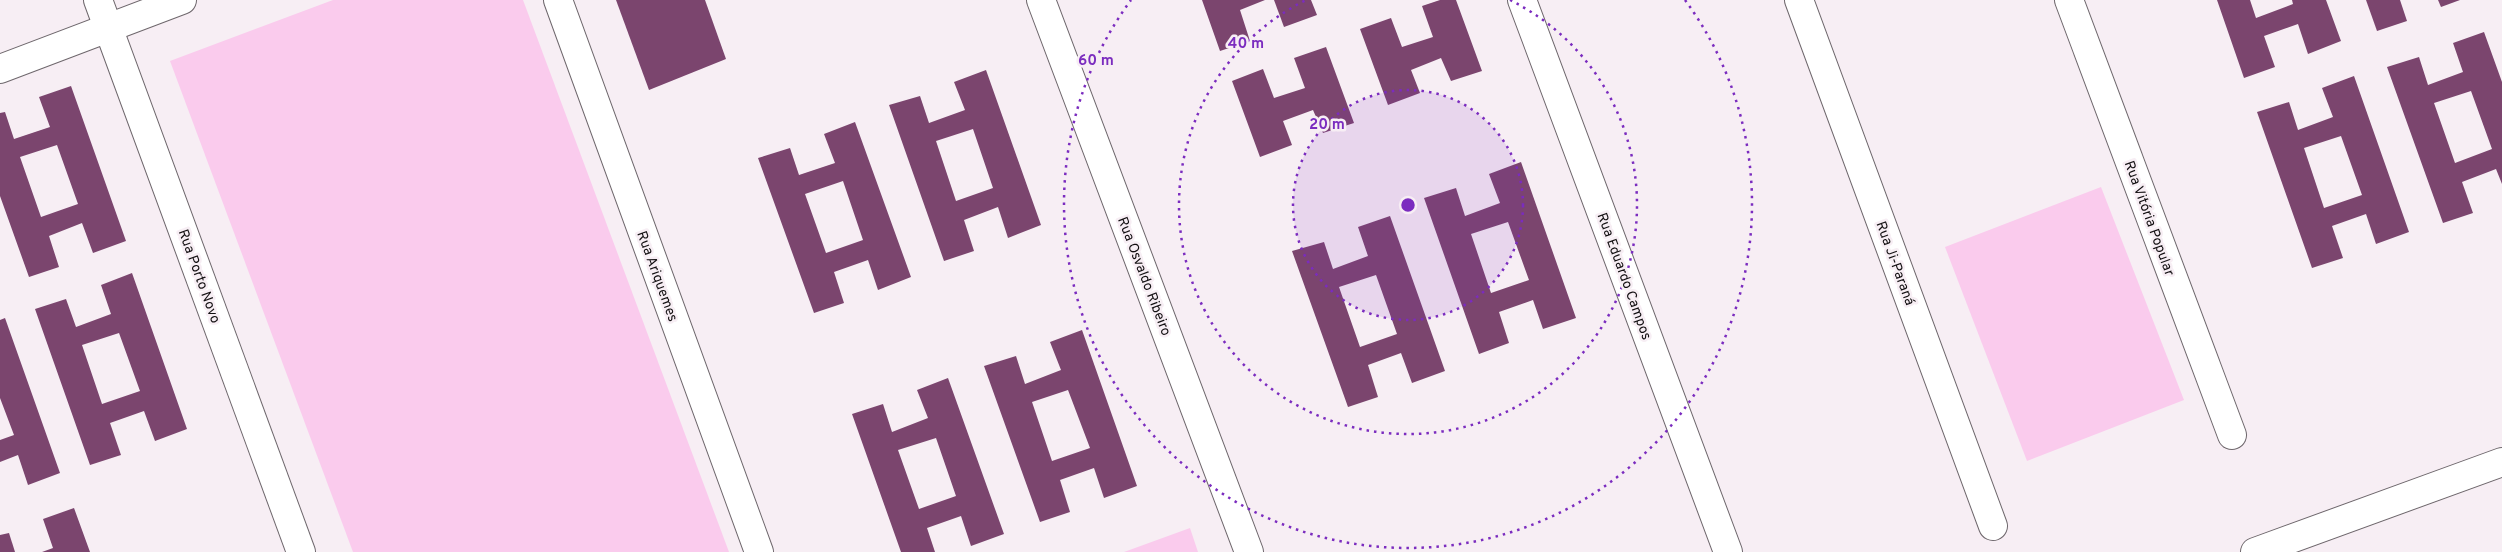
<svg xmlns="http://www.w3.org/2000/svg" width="2502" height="552" viewBox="0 0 2502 552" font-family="Overpass,sans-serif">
<rect width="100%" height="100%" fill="#f7eef4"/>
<g fill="#facbed">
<polygon points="333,0 523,0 729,552 353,552 170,61"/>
<polygon points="2101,187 2184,400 2027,461 1945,247"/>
<polygon points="1190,528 1198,552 1124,552"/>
</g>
<g fill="#7b456e" fill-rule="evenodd">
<polygon points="616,0 705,0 726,59 649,90"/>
<polygon points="1202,0 1265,0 1240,10 1250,41 1220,51"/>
<polygon points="1274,0 1311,0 1317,15 1284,27"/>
<polygon points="1440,0 1456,0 1482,71 1451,81 1441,58 1411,70 1420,93 1388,105 1360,29 1391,18 1402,47 1433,37 1422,6"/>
<polygon points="2217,0 2250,0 2256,18 2293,4 2292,0 2326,0 2341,41 2308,54 2298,24 2264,36 2275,67 2244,78"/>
<polygon points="2366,0 2400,0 2407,21 2377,31"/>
<polygon points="2438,0 2460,0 2441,7"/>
<path d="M2484,32L2502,82V184L2496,169L2462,182L2473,213L2443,223L2387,67L2419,57L2428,85L2463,72L2453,43ZM2471,91L2492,149L2455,163L2434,103Z"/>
<polygon points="1326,47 1354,123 1323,133 1313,110 1283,121 1292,145 1260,157 1232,81 1263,69 1274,98 1305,88 1294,58"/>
<path d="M986,70L1041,225L1008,238L998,207L964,220L974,251L944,261L889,105L920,96L929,123L965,110L954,82ZM973,129L993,188L956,201L936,141Z"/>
<path d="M2354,76L2409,232L2376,244L2366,214L2332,226L2343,258L2312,268L2257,112L2289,102L2298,130L2333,117L2322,88ZM2341,136L2362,195L2324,208L2304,148Z"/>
<path d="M71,86L126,241L93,253L82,223L49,236L59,267L29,277L0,196V113L5,112L14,139L50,127L39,97ZM57,145L78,204L41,217L20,157Z"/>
<path d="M855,122L911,277L878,290L868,260L834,272L844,303L814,313L758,158L790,148L799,175L835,163L824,134ZM843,181L863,240L826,253L805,194Z"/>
<path d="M1521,162L1576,318L1543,329L1533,300L1499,312L1509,343L1479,354L1424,198L1456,188L1465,216L1500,203L1489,174ZM1508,222L1529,280L1491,293L1471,234Z"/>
<path d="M1390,216L1445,371L1412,383L1401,353L1368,365L1378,397L1348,407L1292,251L1324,242L1333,269L1368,256L1358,227ZM1376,275L1397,334L1360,347L1339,287Z"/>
<path d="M132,273L187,429L155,441L144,411L110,423L121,455L90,465L35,309L66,299L76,327L111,314L101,285ZM119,333L140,391L102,404L82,345Z"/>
<polygon points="5,318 60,473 28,485 18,455 0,462 0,440 14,435 0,398 0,320"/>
<path d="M1082,330L1137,486L1104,498L1094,468L1060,480L1070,512L1040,522L984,366L1016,356L1025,384L1061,370L1050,342ZM1068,390L1090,448L1052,461L1032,402Z"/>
<path d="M948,378L1004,534L971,546L961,516L927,528L935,552H901L852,414L883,404L892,432L928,418L917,390ZM936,438L956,496L919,509L898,450Z"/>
<polygon points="74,508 90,552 42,552 53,548 43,519"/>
<polygon points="9,533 15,552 0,552 0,535"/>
</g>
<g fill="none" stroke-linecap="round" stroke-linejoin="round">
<defs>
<g id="street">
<polyline points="98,0 301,552"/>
<polyline points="558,0 759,552"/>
<polyline points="1041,0 1249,552"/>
<polyline points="1522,0 1728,552"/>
<polyline points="1799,0 1993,526"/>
<polyline points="2069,0 2232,435"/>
<polyline points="2255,552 2502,462"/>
</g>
<polyline id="secondary" points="0,69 182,0"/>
</defs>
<use href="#street" stroke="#6e676c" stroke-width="30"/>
<use href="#secondary" stroke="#6e676c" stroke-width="30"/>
<use href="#street" stroke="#fff" stroke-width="28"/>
<use href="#secondary" stroke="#fff" stroke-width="28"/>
</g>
<circle cx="1408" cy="205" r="115" fill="#7b2cbf" fill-opacity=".12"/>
<g fill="none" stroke="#7b2cbf" stroke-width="2.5" stroke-dasharray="2.5 5">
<circle cx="1408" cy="205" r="115"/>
<path d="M1510 0A229 229 0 1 1 1306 0"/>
<path d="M1685 0A344 344 0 1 1 1131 0"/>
</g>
<g text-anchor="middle" stroke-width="5" stroke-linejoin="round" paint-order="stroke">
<g font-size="14" fill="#120f11" stroke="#f7eef4">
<text transform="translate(2150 218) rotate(70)" y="5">Rua Vitória Popular</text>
<text transform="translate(1896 263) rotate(70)" y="5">Rua Ji-Paraná</text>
<text transform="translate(200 276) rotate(70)" y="5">Rua Porto Novo</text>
<text transform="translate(658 276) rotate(70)" y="5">Rua Ariquemes</text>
<text transform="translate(1145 276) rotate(69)" y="5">Rua Osvaldo Ribeiro</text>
<text transform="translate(1625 276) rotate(70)" y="5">Rua Eduardo Campos</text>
</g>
</g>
<circle cx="1408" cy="205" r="8" fill="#7b2cbf" stroke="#f7eef4" stroke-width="2.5"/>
<g font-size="15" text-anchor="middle" font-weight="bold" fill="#7b2cbf" stroke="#f7eef4" stroke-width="5" stroke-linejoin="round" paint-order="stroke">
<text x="1246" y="48">40 m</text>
<text x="1096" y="65">60 m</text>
<text x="1327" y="129">20 m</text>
</g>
</svg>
